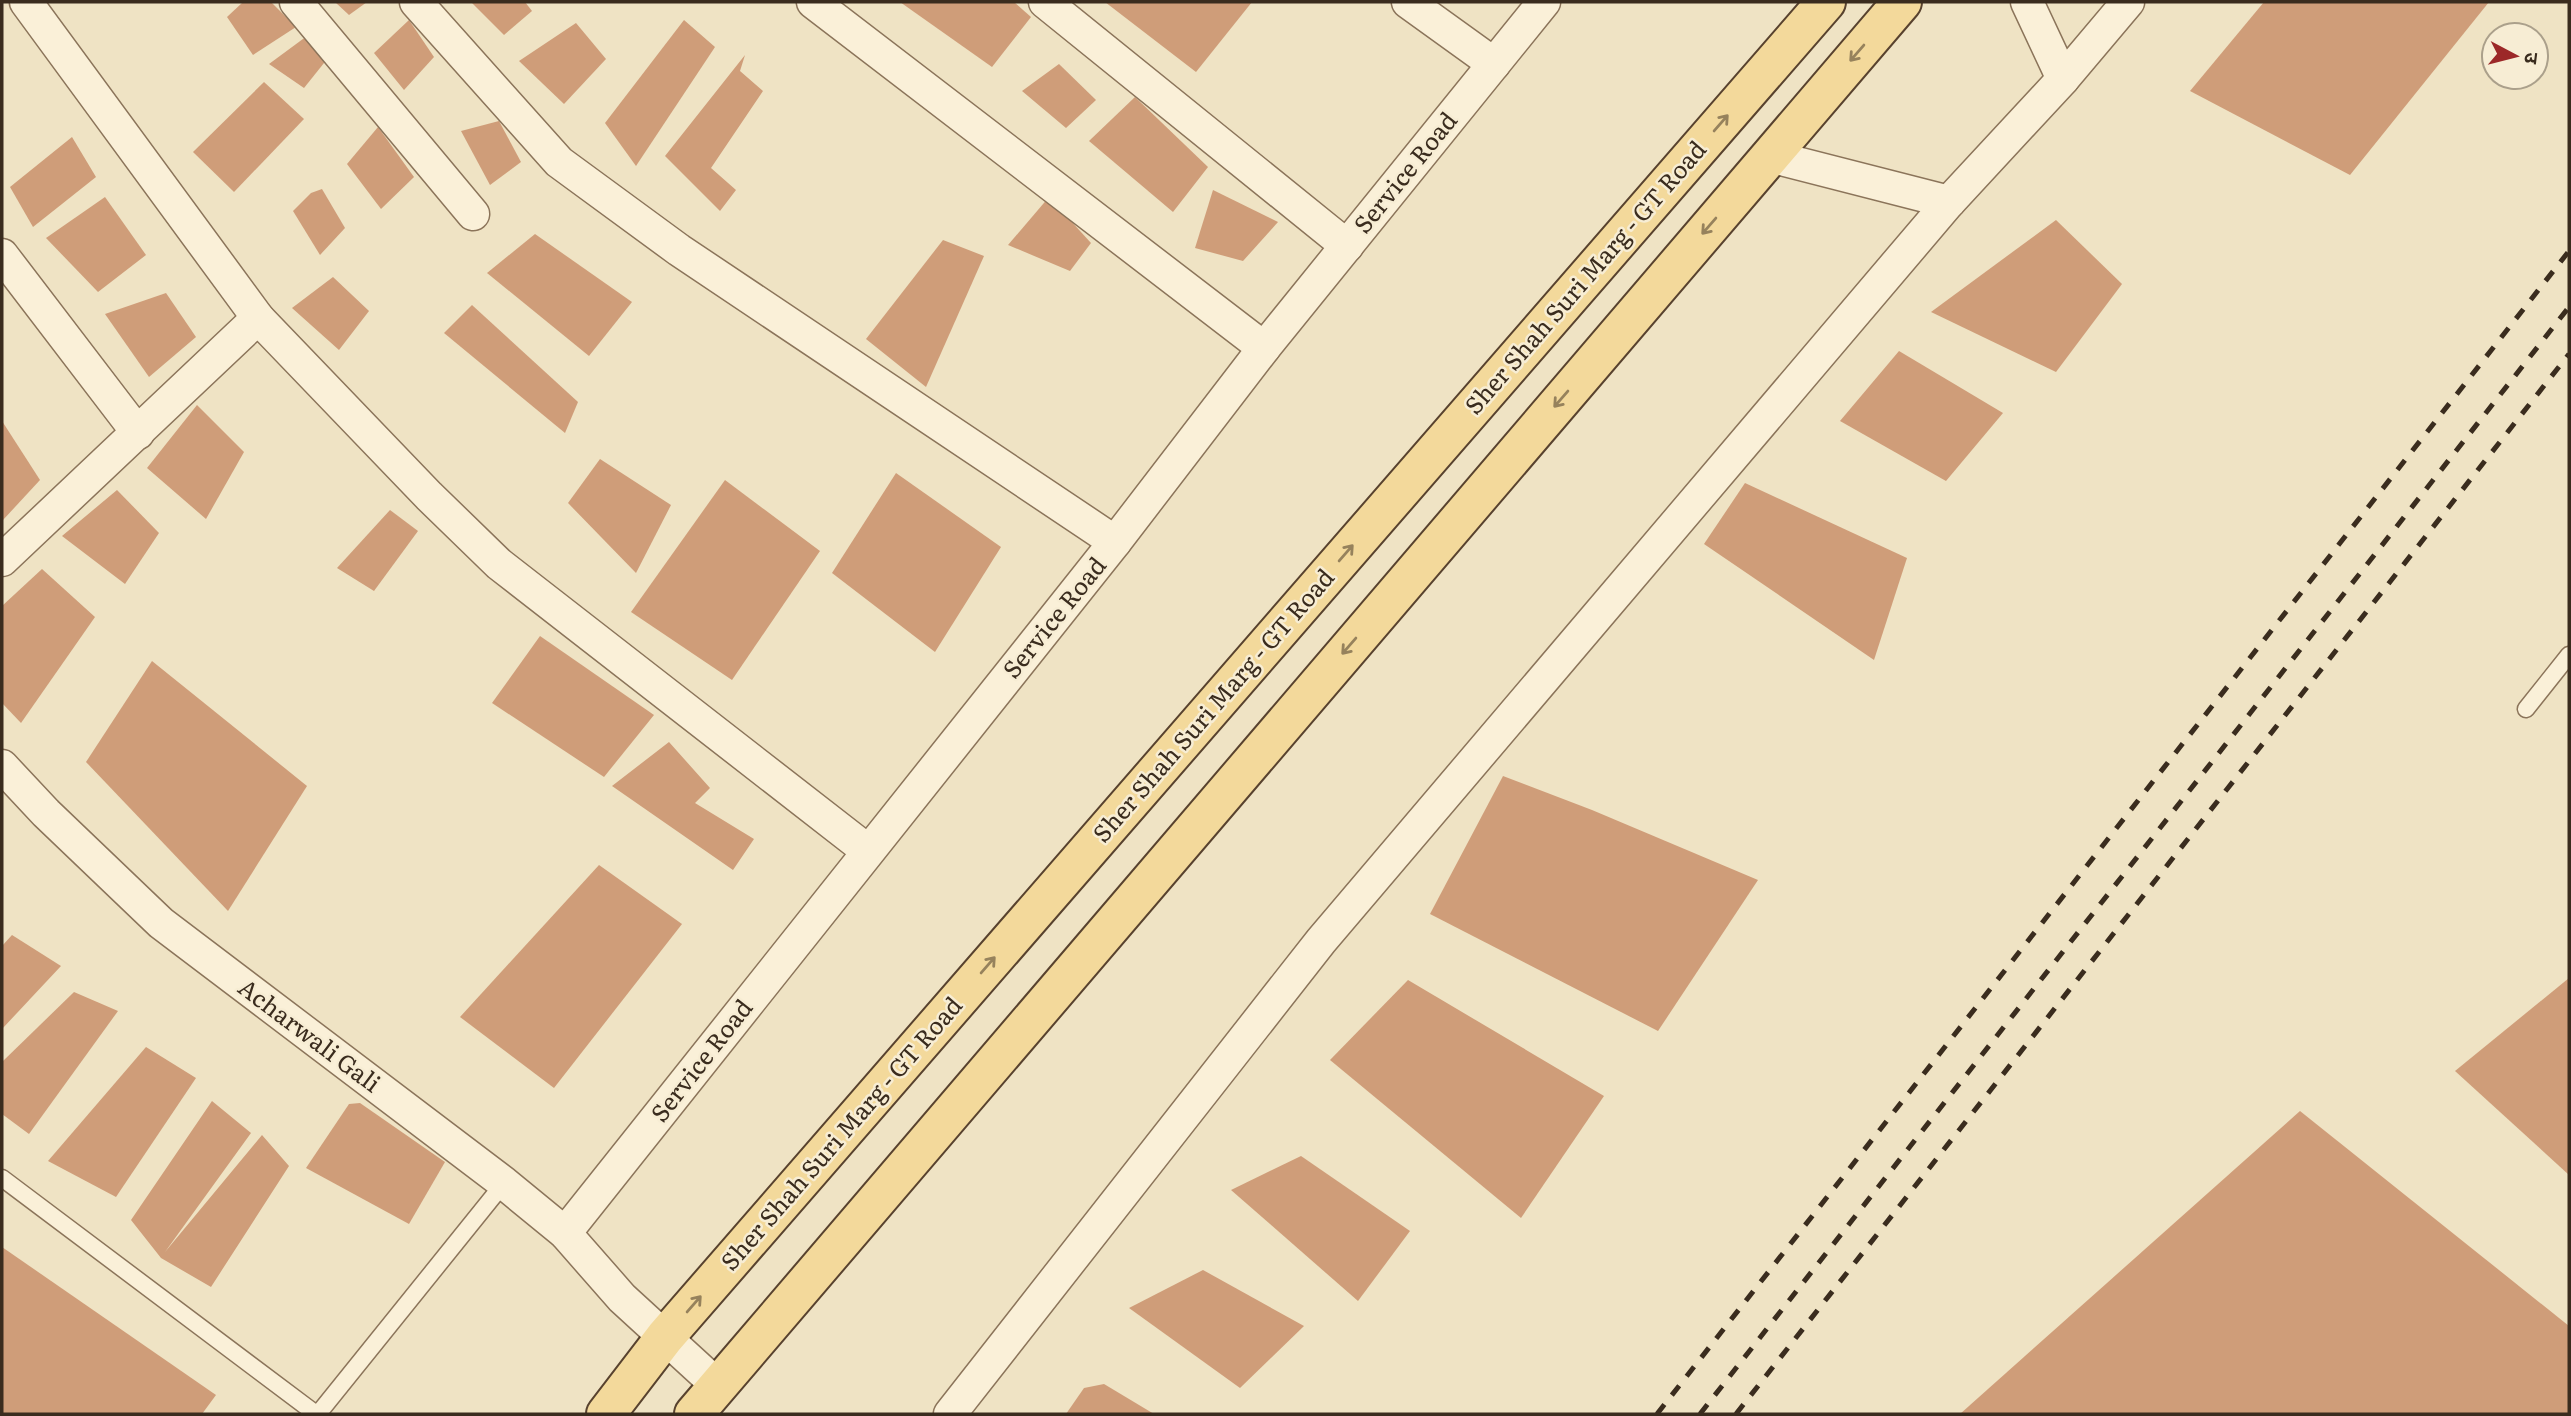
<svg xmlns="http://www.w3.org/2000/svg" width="2571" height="1416" viewBox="0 0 2571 1416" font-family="Literata,'Noto Sans Devanagari',serif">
<rect width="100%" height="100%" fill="#efe3c4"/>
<g fill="#cf9d79">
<polygon points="243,2 271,2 296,27 253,55 227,17"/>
<polygon points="335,2 367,2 349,15"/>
<polygon points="471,2 525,2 532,11 504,35"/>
<polygon points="900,2 1014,2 1031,17 992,67"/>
<polygon points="1105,2 1252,2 1196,72"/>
<polygon points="2264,2 2489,2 2350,175 2190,91"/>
<polygon points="409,20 434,57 404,90 374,53"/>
<polygon points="684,20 715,47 636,166 605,123"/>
<polygon points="576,23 606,59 564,104 519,61"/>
<polygon points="307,36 328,58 304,88 269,64"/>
<polygon points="745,55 740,71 763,91 711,168 736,190 720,211 665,156"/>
<polygon points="1059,64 1096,100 1066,128 1022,91"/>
<polygon points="264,82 304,119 234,192 193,152"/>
<polygon points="1135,97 1208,167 1173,212 1089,141"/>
<polygon points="499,121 521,162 490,185 461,131"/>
<polygon points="378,127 414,177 381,209 347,164"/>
<polygon points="72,137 96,177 33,227 10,187"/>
<polygon points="322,189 345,228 320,255 293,211 311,193"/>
<polygon points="1213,190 1278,222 1243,261 1195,248"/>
<polygon points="105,197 146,255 98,292 46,238"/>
<polygon points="1049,197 1091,243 1070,271 1008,245"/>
<polygon points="2056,220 2122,284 2056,372 1931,312"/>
<polygon points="535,234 632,302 589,356 487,273"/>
<polygon points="943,240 984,256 926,387 866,339"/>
<polygon points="333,277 369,311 339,350 292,308"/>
<polygon points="166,293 196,337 149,377 105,314"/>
<polygon points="472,305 578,402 565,433 444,333"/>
<polygon points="1899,351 2003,413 1946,481 1840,421"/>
<polygon points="197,405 244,452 206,519 147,468"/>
<polygon points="2,421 40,480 3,520 2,517"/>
<polygon points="600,459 671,505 636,573 568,503"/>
<polygon points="896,473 1001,547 935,652 832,573"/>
<polygon points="725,480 820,551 732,680 631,612"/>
<polygon points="1745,483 1907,558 1874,660 1704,544"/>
<polygon points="117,490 159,533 125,584 62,536"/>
<polygon points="390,510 418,531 374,591 337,568"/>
<polygon points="42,569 95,617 21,723 2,703 2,606"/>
<polygon points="540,636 654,715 604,777 492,703"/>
<polygon points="152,661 307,786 228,911 86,762"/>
<polygon points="669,742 710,788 695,803 754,839 733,870 612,786"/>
<polygon points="1503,776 1592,810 1758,880 1658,1031 1430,914"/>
<polygon points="599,865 682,924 554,1088 460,1017"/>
<polygon points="12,935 61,966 2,1029 2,946"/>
<polygon points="2569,978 2569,1175 2455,1071"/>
<polygon points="1408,980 1604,1096 1521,1218 1330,1060"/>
<polygon points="74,992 118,1011 29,1134 2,1114 2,1062"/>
<polygon points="146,1047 196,1078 116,1197 48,1161"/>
<polygon points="212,1101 251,1133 165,1252 262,1135 289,1166 211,1287 161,1258 131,1220"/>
<polygon points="360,1103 445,1162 409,1224 306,1168 349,1104"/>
<polygon points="2300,1111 2569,1326 2569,1414 1960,1414"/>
<polygon points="1301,1156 1410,1231 1358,1301 1231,1190"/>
<polygon points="2,1247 216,1395 202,1414 2,1414"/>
<polygon points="1203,1270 1304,1326 1240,1388 1129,1308"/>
<polygon points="1104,1384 1154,1414 1066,1414 1084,1388"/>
</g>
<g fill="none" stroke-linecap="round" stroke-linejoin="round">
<defs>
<g id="lane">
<polyline points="2526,709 2569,655"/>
<polyline points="2,1178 316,1414"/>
<polyline points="318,1414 504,1183"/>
</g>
<g id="street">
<polyline points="26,2 258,318 429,496 499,564 868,851"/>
<polyline points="296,2 473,214"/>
<polyline points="416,2 559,162 679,250 1115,542"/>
<polyline points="813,2 1264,348"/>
<polyline points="1045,2 1347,246"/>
<polyline points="1408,2 1494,64"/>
<polyline points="2027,2 2063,79 2128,2"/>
<polyline points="1769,156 1949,202"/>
<polyline points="2,255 138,433"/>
<polyline points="2,560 258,318"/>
<polyline points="2,766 46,813 161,923 504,1183 565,1233 622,1298 717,1385"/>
<polyline points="565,1233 1115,542 1264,348 1544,2"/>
<polyline points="950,1414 1321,941 1949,202 2063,79"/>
</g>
<g id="primary">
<polyline points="606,1414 665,1337 1826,2"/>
<polyline points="694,1414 1902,2"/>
</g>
</defs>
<use href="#lane" stroke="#8b745a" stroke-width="19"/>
<use href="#street" stroke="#8b745a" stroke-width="35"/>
<use href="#primary" stroke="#58422e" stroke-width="42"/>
<use href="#lane" stroke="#faf0d8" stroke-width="16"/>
<use href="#street" stroke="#faf0d8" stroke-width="32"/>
<use href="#primary" stroke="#f3d99b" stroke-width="38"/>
<g stroke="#3a2c1e" stroke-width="5" stroke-dasharray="12 12" stroke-linecap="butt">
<polyline points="1657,1414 2569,251"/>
<polyline points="1700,1414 2569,307"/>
<polyline points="1736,1414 2569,354"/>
</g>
</g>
<defs><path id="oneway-shaft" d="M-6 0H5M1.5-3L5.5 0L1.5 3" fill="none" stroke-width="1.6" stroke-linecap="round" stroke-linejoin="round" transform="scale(1.75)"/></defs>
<g stroke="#96825c">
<use href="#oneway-shaft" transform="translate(1857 53) rotate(131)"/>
<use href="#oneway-shaft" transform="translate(1721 123) rotate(-49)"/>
<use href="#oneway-shaft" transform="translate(1709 226) rotate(131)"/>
<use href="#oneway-shaft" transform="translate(1561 399) rotate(131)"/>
<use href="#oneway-shaft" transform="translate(1346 553) rotate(-49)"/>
<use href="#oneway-shaft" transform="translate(1349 646) rotate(131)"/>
<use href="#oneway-shaft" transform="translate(988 965) rotate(-49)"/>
<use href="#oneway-shaft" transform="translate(694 1304) rotate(-49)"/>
</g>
<g text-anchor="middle" stroke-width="5" stroke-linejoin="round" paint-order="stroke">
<g font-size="24" fill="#3a2c1e" stroke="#f7edd4">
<text transform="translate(1406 173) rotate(-51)" y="8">Service Road</text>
<text transform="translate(1586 278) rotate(-49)" y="8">Sher Shah Suri Marg - GT Road</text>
<text transform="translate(1055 618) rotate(-51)" y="8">Service Road</text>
<text transform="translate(1214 706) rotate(-49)" y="8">Sher Shah Suri Marg - GT Road</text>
<text transform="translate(309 1036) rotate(37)" y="8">Acharwali Gali</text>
<text transform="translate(702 1061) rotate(-52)" y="8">Service Road</text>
<text transform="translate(842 1134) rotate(-49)" y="8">Sher Shah Suri Marg - GT Road</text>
</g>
</g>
<rect width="2571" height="1416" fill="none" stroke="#3a2c1e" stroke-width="7"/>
<g transform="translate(2515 56) rotate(97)"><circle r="33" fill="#f7edd4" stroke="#aba08b" stroke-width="2"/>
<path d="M0-5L12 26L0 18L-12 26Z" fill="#9c2828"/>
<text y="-10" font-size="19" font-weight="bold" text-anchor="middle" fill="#3a2c1e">उ</text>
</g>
</svg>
